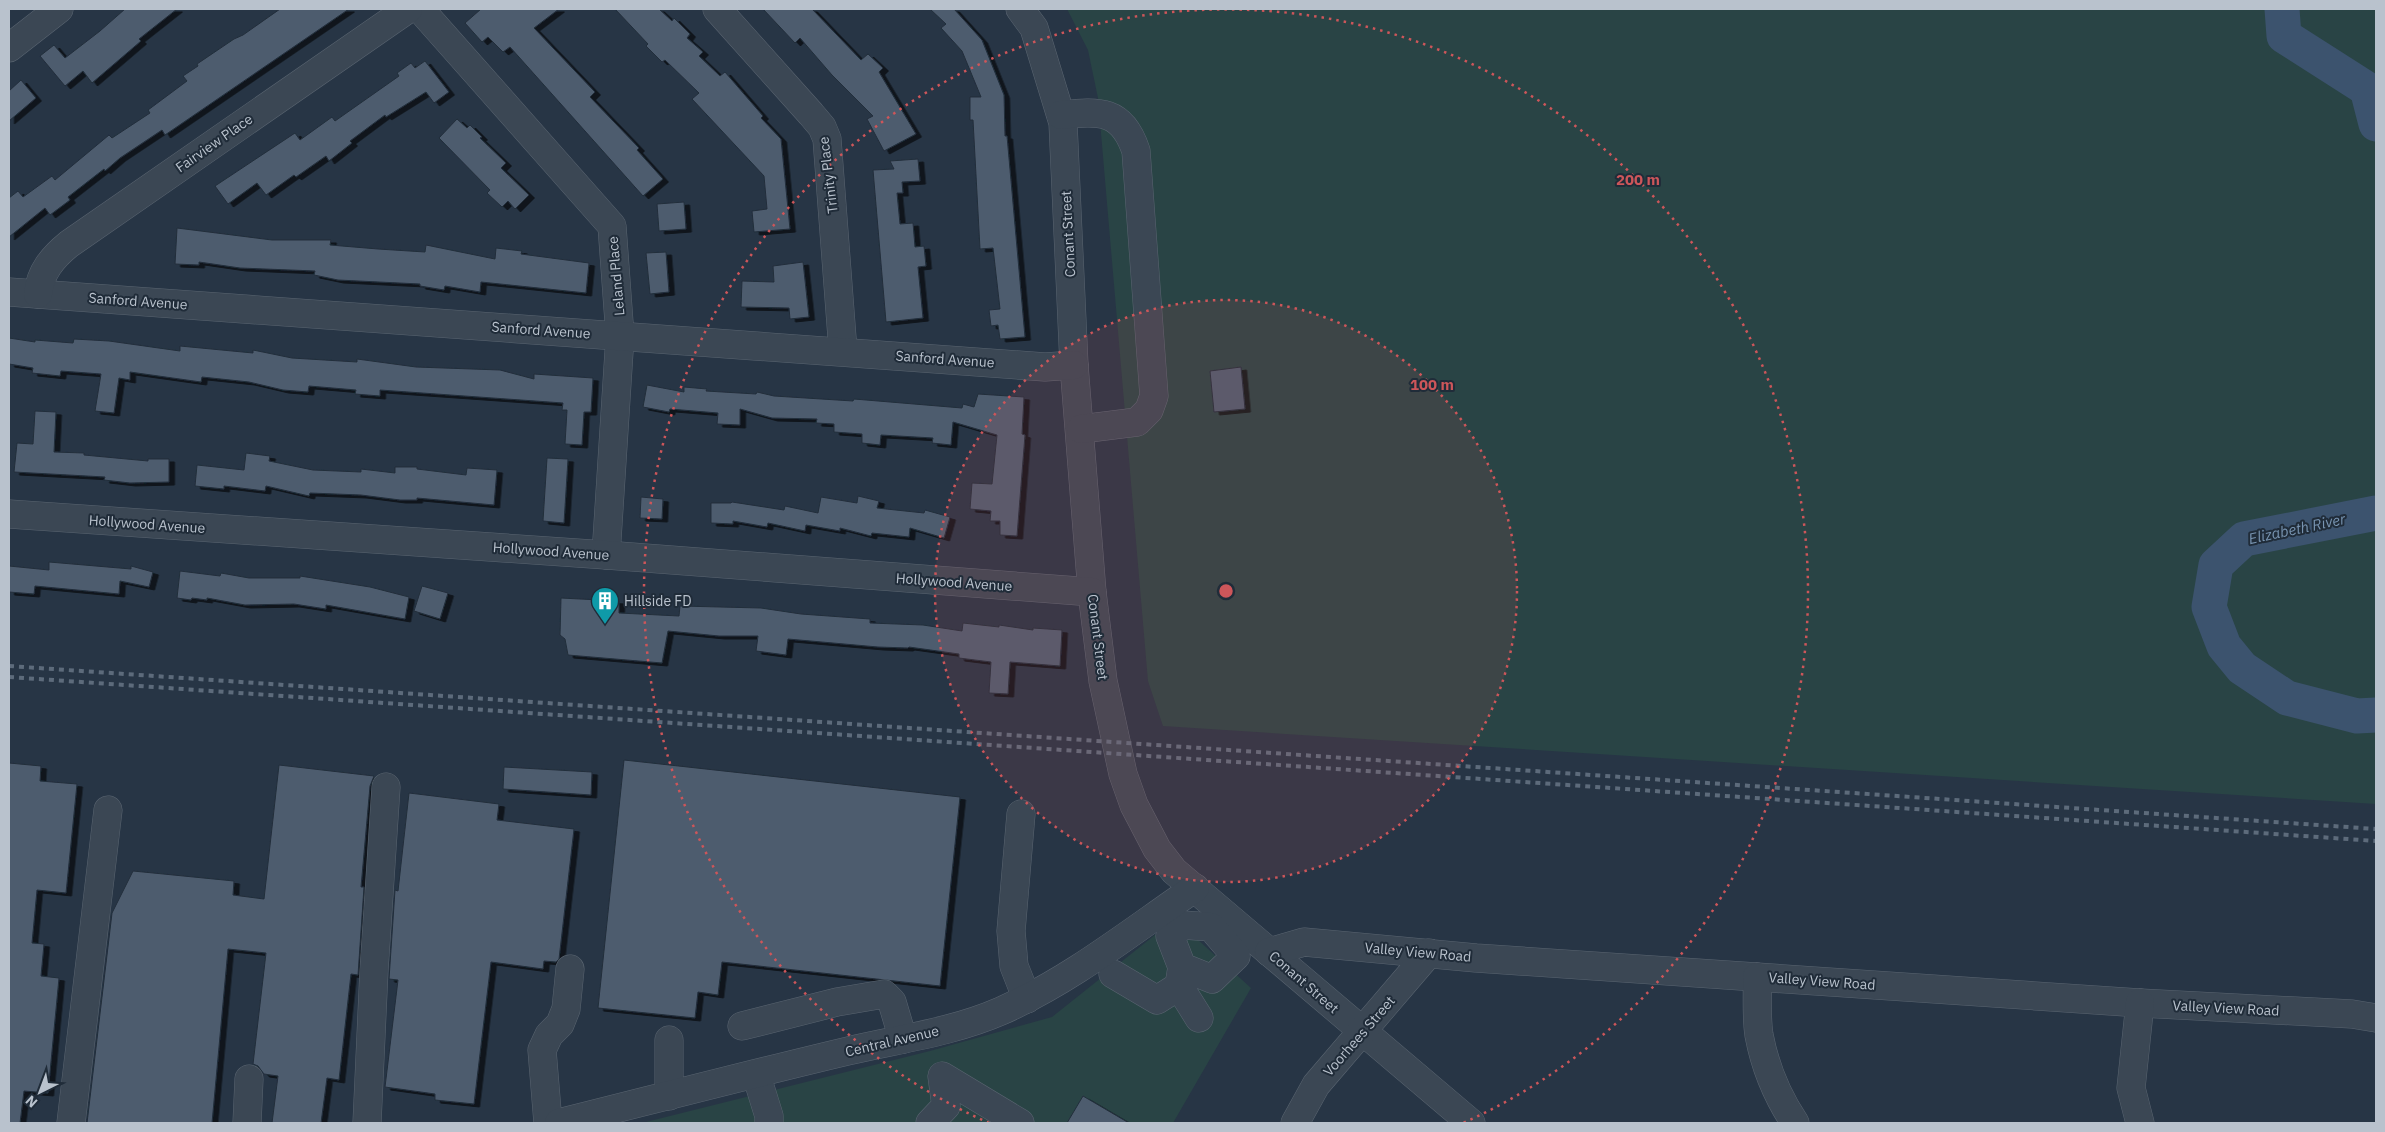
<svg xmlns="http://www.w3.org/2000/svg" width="2385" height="1132" viewBox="0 0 2385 1132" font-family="'IBM Plex Sans',sans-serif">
<defs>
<filter id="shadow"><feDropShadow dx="5.5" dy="3" stdDeviation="0" flood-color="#0009"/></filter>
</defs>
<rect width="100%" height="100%" fill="#273545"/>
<g fill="#294445">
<polygon points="1067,9 2376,9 2376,804 1163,726 1148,681 1098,98 1088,50"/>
<polygon points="1175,919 1251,988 1173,1123 642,1123 930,1051 1052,1017"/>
</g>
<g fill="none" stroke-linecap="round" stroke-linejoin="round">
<g stroke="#3c536e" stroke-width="35">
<polyline points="2282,9 2284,36 2367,89 2376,124"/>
<polyline points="2376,513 2244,539 2216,565 2209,607 2224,646 2242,668 2287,698 2357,716 2376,715"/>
</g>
</g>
<g fill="#4e5c6e" stroke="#222e3b" filter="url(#shadow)">
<polygon points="125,9 177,9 139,39 141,41 92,83 83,71 65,86 40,56 54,45 65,58 100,31"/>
<polygon points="280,9 349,9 165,135 162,130 120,158 105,171 104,169 68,197 70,200 50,215 45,208 9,237 9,198 18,191 23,197 52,176 55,180 109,135 112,138 150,113 148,110 187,81 183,76 198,66 197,64 234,39 243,35"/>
<polygon points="481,9 559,9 534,28 595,92 590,97 639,148 637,150 663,179 643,196 510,47 503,52 488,37 482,42 465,23"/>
<polygon points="615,9 659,9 672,21 674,18 690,34 687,38 703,52 699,56 720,76 725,72 763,116 761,118 781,139 790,229 754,232 752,211 767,209 764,176 692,99 699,93 665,60 662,62 646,46 648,44"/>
<polygon points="763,9 812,9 861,60 868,54 883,68 879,72 916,134 884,151 867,119 873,116 832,75 800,38 795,43"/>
<polygon points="930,9 954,9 982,40 1004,95 1005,136 1007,136 1025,337 1000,339 998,325 991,326 989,310 1000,309 993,248 980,249 973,120 970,120 970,97 981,97 962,51 941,28 946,24"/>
<polygon points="425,61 449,92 434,103 426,92 386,117 385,115 350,141 352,143 329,161 326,156 296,177 294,175 266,195 257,183 228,204 215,186 295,133 300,140 332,117 335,121 399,76 397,73 411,63 415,68"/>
<polygon points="21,80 36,98 9,121 9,91"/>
<polygon points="457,119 467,128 470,125 482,137 480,138 506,163 501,168 529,195 515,209 508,201 502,207 487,193 490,190 439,138"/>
<polygon points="918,159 920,181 902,182 903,193 897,193 900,224 913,223 915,247 924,246 926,266 918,267 923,318 886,322 873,170 894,169 890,161"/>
<polygon points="684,202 686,229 659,231 657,204"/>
<polygon points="177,228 272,240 331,240 330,245 378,249 425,252 426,245 495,259 496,248 522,251 521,254 589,263 586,293 481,282 480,292 445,286 444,290 420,286 420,284 338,280 314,275 315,271 240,268 199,262 199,265 175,264"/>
<polygon points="666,252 669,292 650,294 646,253"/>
<polygon points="803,262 809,317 790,319 789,308 741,307 742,281 774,282 773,266"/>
<polygon points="9,338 35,342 35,340 73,343 74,339 109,341 180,351 180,346 253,353 253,350 292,358 357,362 357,359 416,367 500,370 534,379 534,374 593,378 591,412 584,412 582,445 565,444 567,410 562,410 563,403 380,390 380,396 355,394 356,390 309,386 308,392 283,390 249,382 202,377 201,382 130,372 130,380 119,378 114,413 95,411 101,374 61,371 60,376 32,373 33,368 9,364"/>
<polygon points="1241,367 1245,409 1214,412 1210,371"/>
<polygon points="647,385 684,392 684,387 707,389 706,391 756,394 757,392 774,396 853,401 854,399 962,408 963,404 974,407 978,394 1024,397 1022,434 1025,435 1017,536 1000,535 1000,521 990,521 991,511 970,509 972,483 992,484 997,435 953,422 951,445 932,443 933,438 881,435 880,445 862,443 862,434 834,432 834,424 816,423 817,419 772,418 740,409 740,425 717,424 718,413 670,409 669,412 643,407"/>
<polygon points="35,411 56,412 54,452 84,453 84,455 148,461 148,459 169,459 169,482 130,483 104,480 105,477 14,472 17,443 33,444"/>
<polygon points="246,453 270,456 269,461 313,470 361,472 361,469 395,473 395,467 417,467 417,469 466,475 467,468 497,470 494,505 417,498 417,500 400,500 361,495 310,493 309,496 266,486 265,491 224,486 224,489 195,486 197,465 244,470"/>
<polygon points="547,458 568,459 564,523 543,521"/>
<polygon points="858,496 879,501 877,508 924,513 925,510 950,517 944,538 910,528 909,537 872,533 871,536 840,528 840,531 806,525 805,531 768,523 767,527 733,521 733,524 711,523 711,503 731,503 732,502 784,510 785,506 818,513 821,497 857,503"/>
<polygon points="641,497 663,499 662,519 640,518"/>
<polygon points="49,562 131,569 131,566 153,572 149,587 120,581 119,594 35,586 34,594 9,592 9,566 49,570"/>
<polygon points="180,571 220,576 221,573 249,578 300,578 300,576 370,587 409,597 405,619 326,605 326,609 294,604 245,605 207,598 207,600 192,598 191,600 177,598"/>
<polygon points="422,586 448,593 440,619 414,611"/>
<polygon points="561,598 619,601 619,613 679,616 680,606 761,608 801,614 870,619 870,623 923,625 962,631 963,623 999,627 999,625 1033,630 1033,628 1062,630 1060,666 1010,662 1008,694 989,693 991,662 959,658 959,654 909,647 908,648 878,647 788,639 786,655 756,651 758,636 719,636 668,631 662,663 568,655 565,639 560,635"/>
<polygon points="624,760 960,797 940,986 722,962 718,995 698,992 695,1018 598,1008"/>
<polygon points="9,763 41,766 40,781 77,784 66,893 37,890 32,943 44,944 41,976 59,978 48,1093 24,1091 20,1123 9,1123"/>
<polygon points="279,765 374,776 370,786 361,887 364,887 358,975 351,974 339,1080 327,1078 321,1123 272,1123 278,1076 264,1074 258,1066 253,1064 266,953 228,949 212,1123 87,1123 112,913 133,871 234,881 233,895 264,899"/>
<polygon points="504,767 592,772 591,795 503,789"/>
<polygon points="409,793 499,804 497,820 574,829 559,959 556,962 544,961 543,969 491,962 474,1104 435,1100 435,1094 385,1087 398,980 389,979 395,890 398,891"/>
<polygon points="1083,1096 1129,1123 1067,1123"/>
</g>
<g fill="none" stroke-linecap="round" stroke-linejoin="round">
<defs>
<g id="minor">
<polyline points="420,9 612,226 620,336 606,555"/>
<polyline points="717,9 811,114 822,127 827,139 843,351"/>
<polyline points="1020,9 1034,28 1063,123 1074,365 1092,592 1103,681 1123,774 1134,805 1157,849 1174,871 1471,1123"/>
<polyline points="9,48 59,9"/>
<path d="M1061,115C1100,111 1122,109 1136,151L1154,396L1149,410L1137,422L1081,429"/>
<polyline points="9,292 1045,367 1074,365"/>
<path d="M38,294C40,272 53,257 69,244L408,9"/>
<polyline points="9,514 606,555 1092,592"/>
<polyline points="1021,814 1011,931 1014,966 1027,999"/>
<polyline points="1269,952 1304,942 1476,958 2140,1003 2352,1014 2376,1018"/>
<polyline points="1113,974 1157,1000 1179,986 1182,967 1170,936 1183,925 1211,927 1236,956 1212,979 1187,969 1179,986 1199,1018"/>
<path d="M1757,977C1758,996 1756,1016 1759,1035C1765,1067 1777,1096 1795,1123"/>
<polyline points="2140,1003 2131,1088 2140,1123"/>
<polyline points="742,1026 837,1002 884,994 892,1002 903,1039"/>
<polyline points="669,1040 669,1096"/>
<polyline points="756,1074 769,1116 769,1123"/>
<polyline points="71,1123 108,810"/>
<polyline points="247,1123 249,1079"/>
<polyline points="367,1123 374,970 386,787"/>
<polyline points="548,1123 542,1050 549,1035 560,1024 566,1009 570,969"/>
<path d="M559,1123C655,1099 751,1074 848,1051C899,1039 953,1032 1001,1011C1071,980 1132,931 1195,888"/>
<polyline points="930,1123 946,1106 942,1076 1020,1123"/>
<polyline points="1295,1123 1316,1085 1429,953"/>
</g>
</defs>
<use href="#minor" stroke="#5a6571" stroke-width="29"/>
<use href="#minor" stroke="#3b4754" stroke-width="28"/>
<g stroke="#5d6b7b" stroke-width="4" stroke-dasharray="5 5" stroke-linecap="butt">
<polyline points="9,666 2376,829"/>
<polyline points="9,677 2376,841"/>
</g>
</g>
<circle cx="1226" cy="591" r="291" fill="#cd565a" fill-opacity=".12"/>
<g fill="none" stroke="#cd565a" stroke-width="2.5" stroke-dasharray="2.5 5">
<circle cx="1226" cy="591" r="291"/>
<path d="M989 1123A582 582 0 1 1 1463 1123"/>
</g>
<defs>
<symbol id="building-pin" viewBox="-11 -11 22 30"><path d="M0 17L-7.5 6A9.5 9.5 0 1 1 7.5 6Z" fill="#0f9aa8" stroke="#202c39"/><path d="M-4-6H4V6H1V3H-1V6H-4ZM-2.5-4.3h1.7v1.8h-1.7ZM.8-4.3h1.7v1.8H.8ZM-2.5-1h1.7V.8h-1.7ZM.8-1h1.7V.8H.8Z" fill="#fff"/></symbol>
</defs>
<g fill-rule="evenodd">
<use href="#building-pin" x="589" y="585" width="32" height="43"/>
</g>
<g text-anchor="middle" stroke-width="4" stroke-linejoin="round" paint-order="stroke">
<g font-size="14" fill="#b9c2cd" stroke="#202c39">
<text transform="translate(214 143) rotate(-35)" y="5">Fairview Place</text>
<text transform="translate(828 175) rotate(-97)" y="5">Trinity Place</text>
<text transform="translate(1068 234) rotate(-93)" y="5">Conant Street</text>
<text transform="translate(616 276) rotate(-95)" y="5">Leland Place</text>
<text transform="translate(138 301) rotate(4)" y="5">Sanford Avenue</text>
<text transform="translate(541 330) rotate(4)" y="5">Sanford Avenue</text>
<text transform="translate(945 359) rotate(4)" y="5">Sanford Avenue</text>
<text transform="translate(147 524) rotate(4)" y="5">Hollywood Avenue</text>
<text transform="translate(551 551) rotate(4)" y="5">Hollywood Avenue</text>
<text transform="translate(954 582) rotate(4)" y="5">Hollywood Avenue</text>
<text transform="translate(1098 637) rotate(83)" y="5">Conant Street</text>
<text transform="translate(1418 952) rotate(5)" y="5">Valley View Road</text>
<text transform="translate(1822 981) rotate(4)" y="5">Valley View Road</text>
<text transform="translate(1304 982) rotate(41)" y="5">Conant Street</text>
<text transform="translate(2226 1008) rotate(3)" y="5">Valley View Road</text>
<text transform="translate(1359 1036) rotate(-49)" y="5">Voorhees Street</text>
<text transform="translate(892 1041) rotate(-13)" y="5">Central Avenue</text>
</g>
<g font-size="14" fill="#b9c2cd" stroke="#202c39" text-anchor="start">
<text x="624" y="606">Hillside FD</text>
</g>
<g font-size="15" font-style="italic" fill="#7894b1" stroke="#202c39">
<text transform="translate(2297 529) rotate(-12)" y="5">Elizabeth River</text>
</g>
</g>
<circle cx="1226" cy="591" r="8" fill="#cd565a" stroke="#202c39" stroke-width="2.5"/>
<g font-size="15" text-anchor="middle" font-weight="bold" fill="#cd565a" stroke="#202c39" stroke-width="4" stroke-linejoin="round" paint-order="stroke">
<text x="1638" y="185">200 m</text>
<text x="1432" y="390">100 m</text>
</g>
<rect width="2385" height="1132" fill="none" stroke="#b9c2cd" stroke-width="20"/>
<g transform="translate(40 1092) rotate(222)" stroke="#202c39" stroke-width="4" paint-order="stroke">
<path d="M0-4L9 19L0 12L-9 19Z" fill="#b9c2cd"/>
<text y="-8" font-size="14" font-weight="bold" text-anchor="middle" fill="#b9c2cd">N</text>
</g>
</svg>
